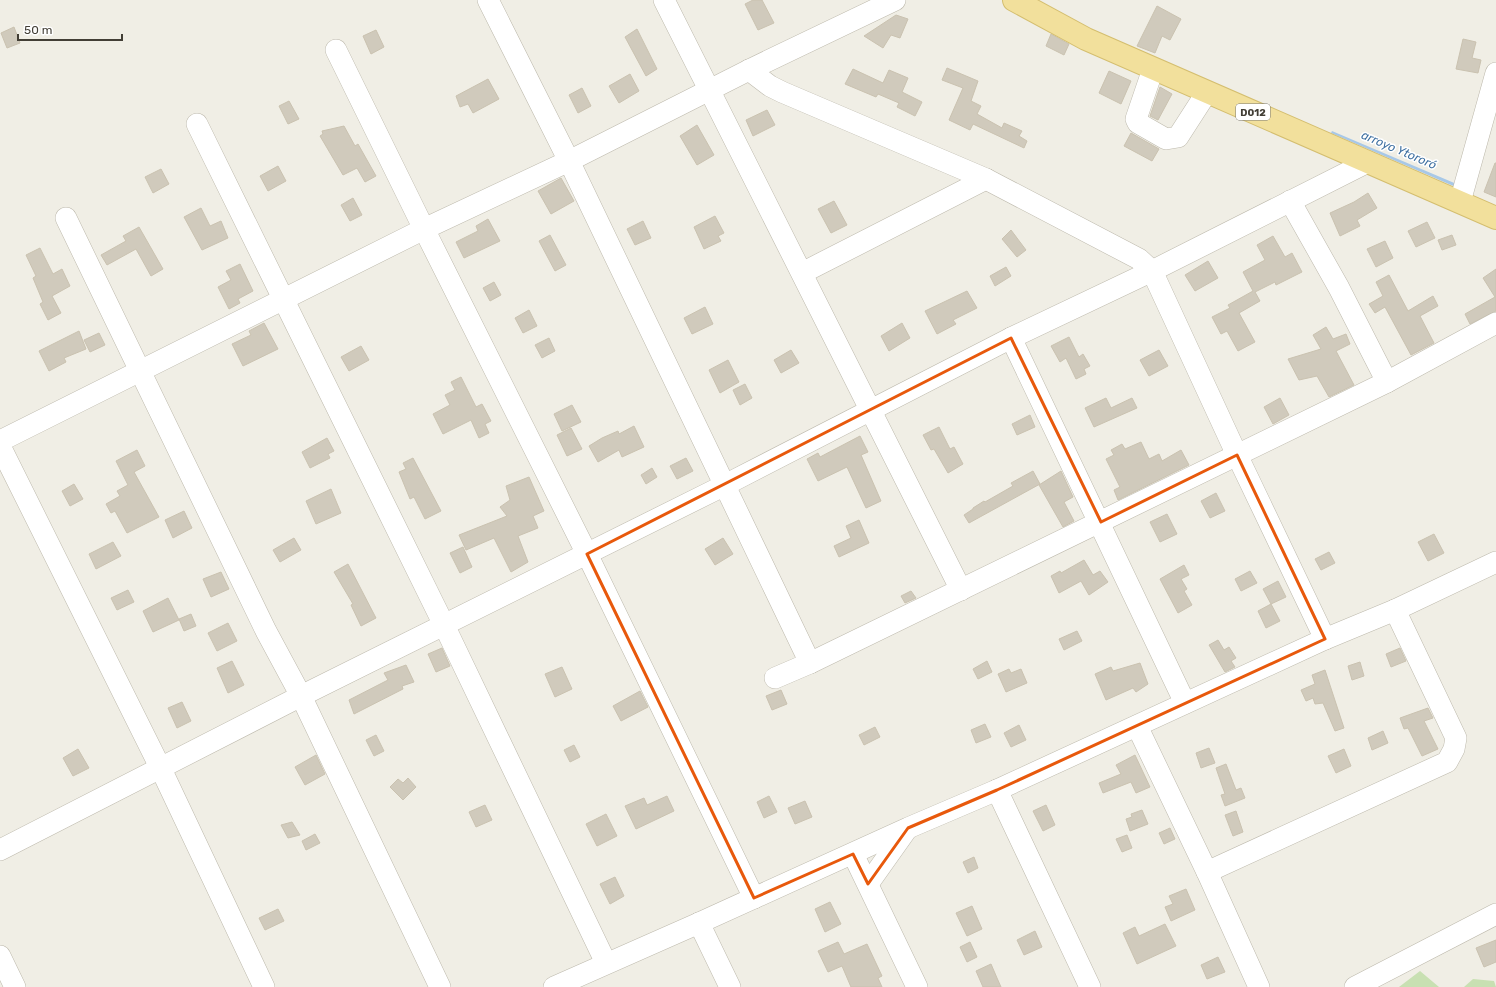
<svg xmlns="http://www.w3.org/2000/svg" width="1496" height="987" viewBox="0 0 1496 987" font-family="Rubik,sans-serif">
<rect width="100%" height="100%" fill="#f0eee5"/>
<g fill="#c8e0b2">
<polygon points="1420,971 1439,987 1399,987"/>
<polygon points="1473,979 1494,981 1496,987 1464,987"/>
</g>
<polygon fill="#a8c8e7" points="1332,131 1459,185 1458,188 1331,133"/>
<g fill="#d0cabc" stroke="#cac2b0">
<polygon points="753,0 762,0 774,23 758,30 745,4"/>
<polygon points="1157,6 1181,19 1170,40 1162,36 1155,53 1137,46"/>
<polygon points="896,15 908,19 900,38 891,35 883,48 864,36"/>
<polygon points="14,27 20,43 7,48 1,33"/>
<polygon points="637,29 657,69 646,76 625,37"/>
<polygon points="376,30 384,47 371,54 363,36"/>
<polygon points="1051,34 1069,44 1064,55 1046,46"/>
<polygon points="1463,39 1476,42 1472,58 1481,60 1478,73 1456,69"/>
<polygon points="947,68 978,81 971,101 981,106 977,114 1002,128 1004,123 1022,131 1019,136 1027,141 1024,148 973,124 970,130 949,120 963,88 942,80"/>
<polygon points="853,69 883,83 889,70 908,78 902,92 922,102 915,116 897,107 899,103 878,94 876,97 845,84"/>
<polygon points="1109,71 1131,81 1121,104 1099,93"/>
<polygon points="630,74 639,91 619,103 609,86"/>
<polygon points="488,79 499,99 473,113 468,104 460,107 456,96"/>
<polygon points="1160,87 1172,94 1158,120 1150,116"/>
<polygon points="582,88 591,106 578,113 569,95"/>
<polygon points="289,101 299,119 288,124 279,106"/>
<polygon points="767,110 775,125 753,136 746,120"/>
<polygon points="697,125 714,155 697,165 680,136"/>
<polygon points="344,126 355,146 358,144 376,176 365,182 357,168 343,175 320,136 323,134 322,131"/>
<polygon points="1131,133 1159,149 1152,161 1124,146"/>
<polygon points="1495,163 1496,163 1496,197 1484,192"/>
<polygon points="278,166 286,181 268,191 260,176"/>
<polygon points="161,169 169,184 153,193 145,177"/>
<polygon points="561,178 574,201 551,214 538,191"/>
<polygon points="1368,193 1377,208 1357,220 1360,226 1340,236 1330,213 1354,202"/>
<polygon points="353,198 362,215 350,221 341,205"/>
<polygon points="834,201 847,225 831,233 818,209"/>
<polygon points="201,208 210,226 221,221 228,238 202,250 184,217"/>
<polygon points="715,216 724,233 718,236 721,241 704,249 694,227"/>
<polygon points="488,219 500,241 464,258 456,242 478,231 476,226"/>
<polygon points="643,221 651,238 635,245 627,229"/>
<polygon points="1427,222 1435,238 1416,247 1408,231"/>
<polygon points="139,227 163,269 151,276 136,249 107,265 101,255 126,241 123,236"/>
<polygon points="1011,230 1026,250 1017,257 1002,239"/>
<polygon points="550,235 566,265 555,271 539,241"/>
<polygon points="1452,235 1456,245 1442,250 1438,240"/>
<polygon points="1273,236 1285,257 1292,253 1302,272 1276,285 1275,282 1255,292 1260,301 1239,313 1255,342 1238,351 1227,331 1221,334 1212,317 1230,308 1228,305 1253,291 1243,272 1265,260 1257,245"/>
<polygon points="1385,241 1393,258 1376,267 1367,249"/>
<polygon points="40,248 53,274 62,269 70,286 52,296 61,313 48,320 40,304 43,302 33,278 36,276 26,255"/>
<polygon points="1208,261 1218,278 1195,291 1185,275"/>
<polygon points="240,264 253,291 238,299 240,303 229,309 218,287 231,280 226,271"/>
<polygon points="1006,267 1011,276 995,286 990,276"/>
<polygon points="1496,269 1496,311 1470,324 1465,314 1495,297 1483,278"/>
<polygon points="1389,275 1408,311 1433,296 1438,306 1420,316 1434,343 1411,355 1385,307 1375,313 1369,304 1383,296 1376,282"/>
<polygon points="494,282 501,295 490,301 483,288"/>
<polygon points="967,291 977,308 953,320 956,324 937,334 925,311"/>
<polygon points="705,307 713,324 692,334 684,318"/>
<polygon points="529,310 537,326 523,333 515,318"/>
<polygon points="264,323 278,349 243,366 232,344 251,335 249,331"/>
<polygon points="902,323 910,338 889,351 881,336"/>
<polygon points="1326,327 1333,339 1346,334 1350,344 1336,351 1354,385 1329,397 1317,376 1299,380 1288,359 1321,349 1313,335"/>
<polygon points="79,331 86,349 64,358 66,362 49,371 39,351"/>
<polygon points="99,333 105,345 90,352 84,340"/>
<polygon points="1069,337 1079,357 1083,354 1090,366 1084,369 1086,374 1076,379 1066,358 1060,362 1051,346"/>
<polygon points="549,338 555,351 542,358 535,345"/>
<polygon points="361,346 369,360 349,371 341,357"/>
<polygon points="791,350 799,363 781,373 774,360"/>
<polygon points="1159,350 1168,366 1149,376 1140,360"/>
<polygon points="728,360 739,382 720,393 709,370"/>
<polygon points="461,377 476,407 482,404 491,421 485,424 489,433 479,438 471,420 443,434 433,414 450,405 445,395 455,390 451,382"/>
<polygon points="745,384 752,398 740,405 733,390"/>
<polygon points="1106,398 1111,408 1132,398 1137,408 1094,427 1085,408"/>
<polygon points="1280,398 1289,415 1273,424 1264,407"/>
<polygon points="572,405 581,422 562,431 554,414"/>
<polygon points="1030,415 1035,427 1017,435 1012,424"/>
<polygon points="634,426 644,447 622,457 619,450 598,462 589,446 602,438 618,431 619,434"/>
<polygon points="939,427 950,449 954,447 963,464 948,473 934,449 931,450 923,435"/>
<polygon points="571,428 582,449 567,456 557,435"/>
<polygon points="860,436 868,452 861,455 881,501 866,508 847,467 818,481 807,459 818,453 820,457"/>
<polygon points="327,438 334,451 328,454 330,458 310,468 302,452"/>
<polygon points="1141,442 1149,459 1159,454 1162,461 1181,450 1189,465 1118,500 1114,490 1120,487 1106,459 1114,455 1111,450 1122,444 1125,449"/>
<polygon points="137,450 145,466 134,472 159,517 127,533 115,511 111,513 106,504 120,496 117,491 128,485 116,461"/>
<polygon points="413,458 441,511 425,519 414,497 410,499 399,472 406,469 403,463"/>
<polygon points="686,458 693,471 677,479 670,466"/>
<polygon points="652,468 657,477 646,484 641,475"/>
<polygon points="1033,471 1040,484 969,523 964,515 973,509 973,508 984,501 985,502 1013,486 1011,483"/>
<polygon points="1061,471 1073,497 1064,502 1074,521 1063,527 1039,485"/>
<polygon points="529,477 544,511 533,516 538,528 518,536 528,562 511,572 494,538 466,550 459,535 507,516 500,507 510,500 506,486"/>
<polygon points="74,484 83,499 70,506 62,491"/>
<polygon points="331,489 341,513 316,524 306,501"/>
<polygon points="1216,493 1225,511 1210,518 1201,501"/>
<polygon points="184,511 192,528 173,538 165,520"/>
<polygon points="1167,514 1177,534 1160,542 1150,522"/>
<polygon points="859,520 869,543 839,557 834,546 851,538 846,526"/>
<polygon points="1434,534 1444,553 1428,561 1418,542"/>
<polygon points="294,538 301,550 280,562 273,550"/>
<polygon points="723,538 733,554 715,565 705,549"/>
<polygon points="113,542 121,556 96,569 89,554"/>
<polygon points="463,547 472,567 460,573 450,553"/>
<polygon points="1329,552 1335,563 1321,570 1315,559"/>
<polygon points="1084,560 1093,575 1100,571 1108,582 1089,595 1081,581 1059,593 1051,576 1060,571 1061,573"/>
<polygon points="348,564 376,618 361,626 351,605 353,604 334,572"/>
<polygon points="1184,565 1189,575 1181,579 1187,589 1184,591 1192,605 1178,613 1160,579"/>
<polygon points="1250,571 1257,583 1241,591 1235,579"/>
<polygon points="221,572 229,589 211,597 203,579"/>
<polygon points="1278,581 1286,597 1271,604 1280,621 1266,628 1258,611 1271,604 1263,589"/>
<polygon points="128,590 134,602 117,610 111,598"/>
<polygon points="911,591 916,598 905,603 901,596"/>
<polygon points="168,598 179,620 153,632 143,611"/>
<polygon points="191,614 196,626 184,631 179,619"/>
<polygon points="228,623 237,641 217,651 208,633"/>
<polygon points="1077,631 1082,641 1064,650 1059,639"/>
<polygon points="1218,640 1224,650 1229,647 1236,658 1231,661 1235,667 1225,672 1209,645"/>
<polygon points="442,648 450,666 436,672 428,654"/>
<polygon points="1400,648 1406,661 1391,667 1386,654"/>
<polygon points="232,661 244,685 228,693 217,668"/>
<polygon points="987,661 992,672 978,679 973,669"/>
<polygon points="1360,662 1364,676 1352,680 1348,666"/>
<polygon points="1140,663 1148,684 1136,692 1133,688 1106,700 1095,674 1111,667 1113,671"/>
<polygon points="406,665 414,682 402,686 403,689 354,714 349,700 388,680 384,673"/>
<polygon points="562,667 572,689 555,697 545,674"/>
<polygon points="1009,669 1011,673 1021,669 1027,683 1006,692 998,674"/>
<polygon points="1325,670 1344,728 1335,731 1323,703 1315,704 1313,698 1306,701 1301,690 1315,684 1312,675"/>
<polygon points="781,690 787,704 772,710 766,696"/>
<polygon points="640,691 648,707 621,721 613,706"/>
<polygon points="182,702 191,721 177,728 168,708"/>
<polygon points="1428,708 1433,718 1424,721 1438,749 1422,756 1408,728 1404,729 1400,718"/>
<polygon points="985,724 991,737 976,743 971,730"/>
<polygon points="1019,725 1026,740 1011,747 1004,733"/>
<polygon points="875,727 880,737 864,745 859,735"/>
<polygon points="1383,731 1388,743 1372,750 1368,738"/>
<polygon points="376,735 384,751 374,756 366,740"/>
<polygon points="574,745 580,757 570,762 564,750"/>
<polygon points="1209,748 1215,763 1201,768 1196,753"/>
<polygon points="78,749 89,768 73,776 63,758"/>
<polygon points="1344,749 1351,766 1336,773 1328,756"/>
<polygon points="316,755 325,774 305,785 295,767"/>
<polygon points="1135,755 1150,787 1136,793 1131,782 1103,793 1099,783 1121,774 1116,765"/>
<polygon points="1226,764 1236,790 1241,788 1245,798 1225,806 1221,795 1225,794 1216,768"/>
<polygon points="408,778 416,787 403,800 390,787 398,779 403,783"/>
<polygon points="667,796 674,811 636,829 625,806 644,798 647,805"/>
<polygon points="769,796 777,812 764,818 757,802"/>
<polygon points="805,801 812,817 795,824 788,808"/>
<polygon points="485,805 492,820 476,827 469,812"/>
<polygon points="1046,805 1055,825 1043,831 1033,811"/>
<polygon points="1142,810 1148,824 1130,831 1126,819 1132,817 1131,814"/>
<polygon points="1236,811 1243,832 1233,836 1225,815"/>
<polygon points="606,814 617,836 597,846 586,824"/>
<polygon points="292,822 300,835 288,838 281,825"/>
<polygon points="1170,828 1175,839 1164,844 1159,833"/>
<polygon points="315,834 320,843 306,850 302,841"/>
<polygon points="1127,835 1132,848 1122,852 1116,839"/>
<polygon points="974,857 978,868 968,873 963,862"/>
<polygon points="615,877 624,896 610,904 600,884"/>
<polygon points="1186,889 1195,910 1171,921 1165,907 1173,904 1169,896"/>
<polygon points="830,902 841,924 825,932 815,909"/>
<polygon points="972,906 982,929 967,936 956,913"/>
<polygon points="278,909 284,921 265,930 259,918"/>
<polygon points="1165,924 1176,946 1137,964 1123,933 1135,927 1139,936"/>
<polygon points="1035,931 1042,947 1024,955 1017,940"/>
<polygon points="1496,940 1496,962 1484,967 1476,948"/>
<polygon points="838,942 844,954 867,944 882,976 878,978 882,987 851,987 842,966 828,972 818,951"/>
<polygon points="970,942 977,957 967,962 960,947"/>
<polygon points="1218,957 1225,972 1207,979 1201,965"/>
<polygon points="991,964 997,978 1001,987 983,987 976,971"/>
</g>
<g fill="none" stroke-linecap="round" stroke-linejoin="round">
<defs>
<g id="minor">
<polyline points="488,0 569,161 810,663 775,678"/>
<polyline points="664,0 961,590"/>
<polyline points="336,50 424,229 587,554 754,898"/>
<polyline points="1153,69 1136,119 1138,123 1166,139 1178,137 1207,92"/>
<polyline points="749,70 770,86 782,92 986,179 1139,259 1152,271 1237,455 1325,639"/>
<polyline points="197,124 444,625 606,963"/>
<polyline points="1290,201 1339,288 1387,382"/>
<polyline points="1460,202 1496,73"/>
<polyline points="66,218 266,631 301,696 440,987"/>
<polyline points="802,273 986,179"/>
<polyline points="1011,338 1185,703"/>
<polyline points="0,441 424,229 569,161 749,70 895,0"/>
<polyline points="0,446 161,769 264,987"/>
<polyline points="810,663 1387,382 1496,323"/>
<polyline points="1137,726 1207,872 1259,987"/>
<polyline points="997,790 1090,987"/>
<polyline points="0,850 301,696 725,485 1011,338 1152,271 1368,162"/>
<polyline points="853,854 917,987"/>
<polyline points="1207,872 1447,762 1454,749 1456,738 1395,610"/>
<polyline points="868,884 907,829"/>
<polyline points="699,923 730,987"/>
<polyline points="0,956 15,987"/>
<polyline points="554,987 699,923 908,828 997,790 1325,639 1395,610 1496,562"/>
<polyline points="1355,987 1496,914"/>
</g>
<polyline id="major" points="1014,0 1086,39 1496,218"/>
</defs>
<use href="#minor" stroke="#bdb9ac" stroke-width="22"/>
<use href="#major" stroke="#d4be6f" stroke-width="24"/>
<use href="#minor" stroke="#fff" stroke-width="21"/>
<use href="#major" stroke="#f2e09c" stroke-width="22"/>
</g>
<path fill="none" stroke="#e8590c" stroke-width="3" stroke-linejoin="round" d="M1011,338L1101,522L1237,455L1325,639L997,790L908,828L868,884L853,854L754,898L587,554Z"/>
<g text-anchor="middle" stroke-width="3" stroke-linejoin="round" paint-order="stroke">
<rect fill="#fff" stroke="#7b7872" stroke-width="1" x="1236" y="104" width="34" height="16" rx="3"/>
<g font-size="10" font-weight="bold" fill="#423e35">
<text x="1253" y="116">D012</text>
</g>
<g font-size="12" font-style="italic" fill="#3c6ea0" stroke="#fff">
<text transform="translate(1399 150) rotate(23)" y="4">arroyo Ytororó</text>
</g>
</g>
<path d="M18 34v6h104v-6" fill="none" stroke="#423e35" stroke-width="2"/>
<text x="24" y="34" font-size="12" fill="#423e35" stroke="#ffffff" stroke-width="3" paint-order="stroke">50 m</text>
</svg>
